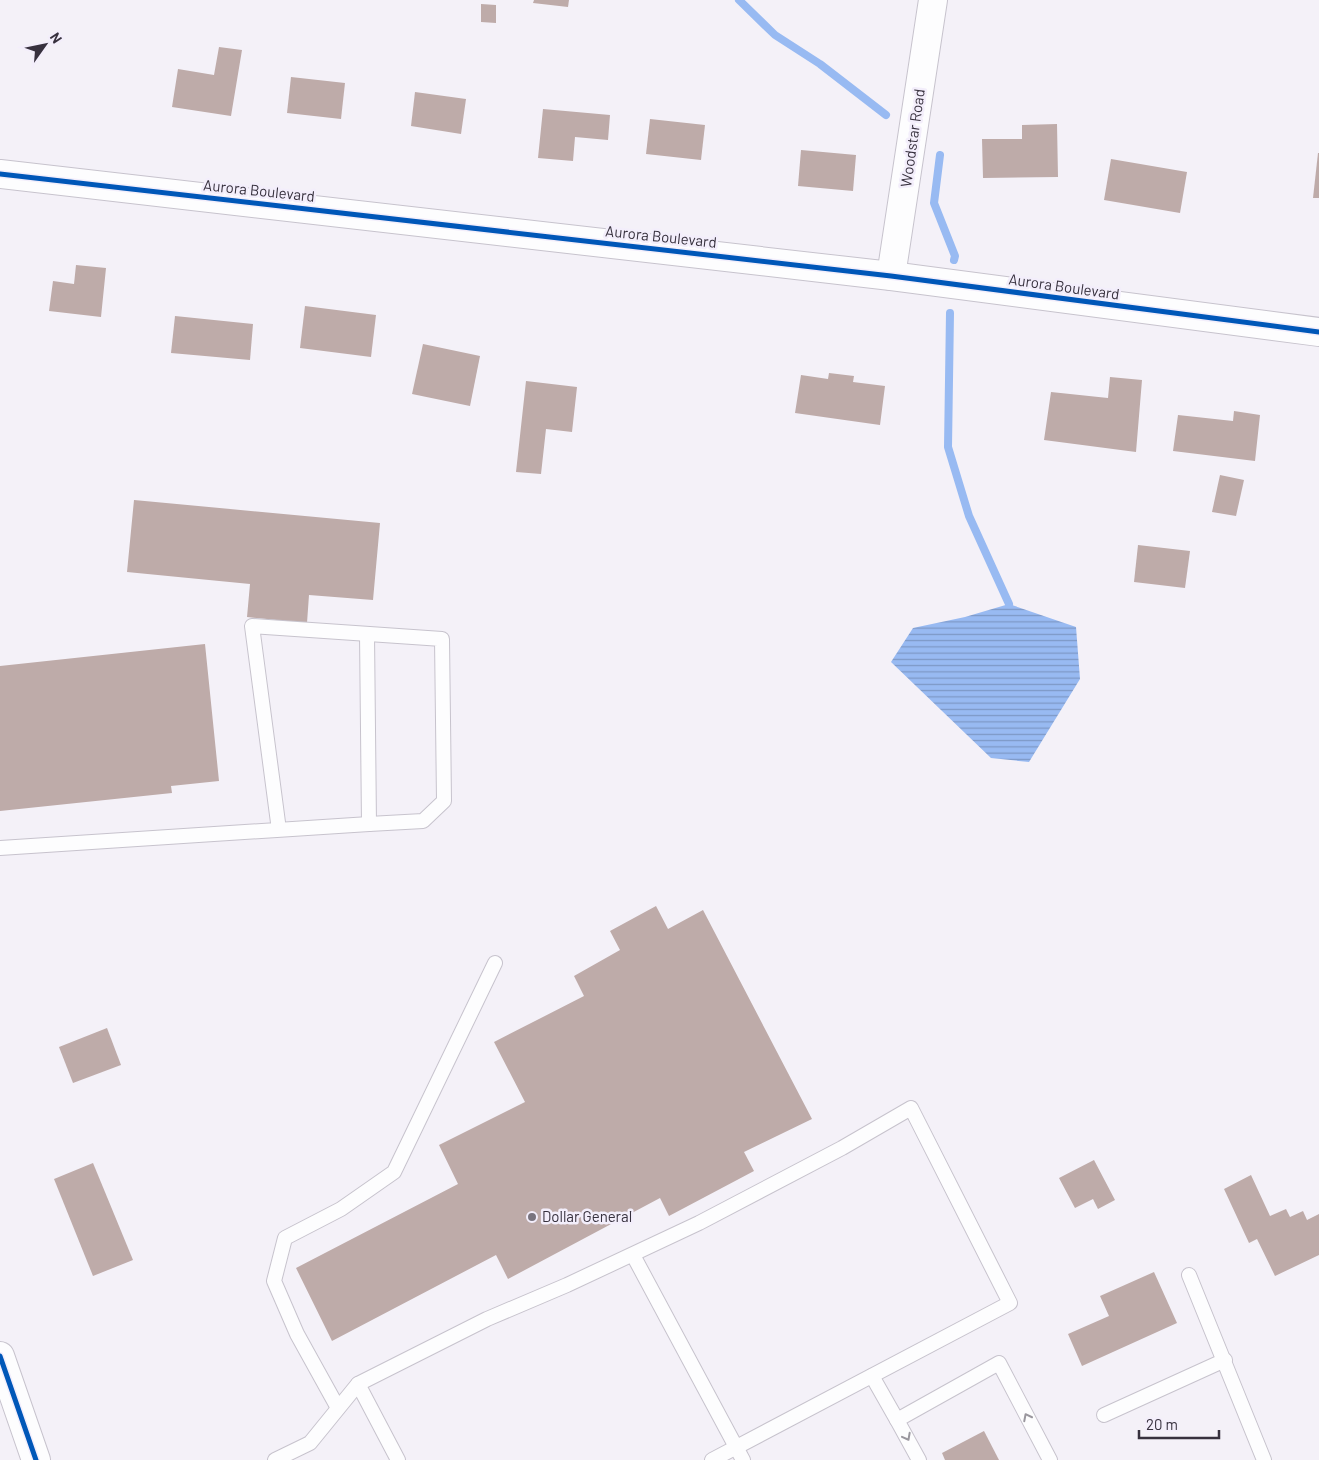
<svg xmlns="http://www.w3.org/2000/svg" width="1319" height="1460" viewBox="0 0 1319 1460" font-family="Barlow,sans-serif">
<defs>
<pattern id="water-rules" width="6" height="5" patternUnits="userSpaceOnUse" patternTransform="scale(1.25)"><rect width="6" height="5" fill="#98baf2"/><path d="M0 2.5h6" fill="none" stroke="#7d98c5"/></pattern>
</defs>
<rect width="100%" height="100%" fill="#f4f1f8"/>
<polygon fill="url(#water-rules)" points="1009,604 1076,627 1080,679 1029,762 991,758 891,662 913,628 965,617"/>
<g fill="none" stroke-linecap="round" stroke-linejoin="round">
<g stroke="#98baf2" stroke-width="8">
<polyline points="739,0 775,35 820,64 886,115"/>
<polyline points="940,155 934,203 955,256 954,260"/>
<polyline points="950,313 948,447 969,516 1009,604"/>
</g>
</g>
<g fill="#beaba9">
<polygon points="534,0 569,0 568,7 533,3"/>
<polygon points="481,4 496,5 496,23 481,22"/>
<polygon points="219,47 242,50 231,116 172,107 178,69 214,75"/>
<polygon points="291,77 345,83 341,119 287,113"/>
<polygon points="415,92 466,99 461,134 411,126"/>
<polygon points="543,109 610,115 608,140 575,137 573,161 538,158"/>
<polygon points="650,119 705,125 701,160 646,154"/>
<polygon points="1057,124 1058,177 983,178 982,139 1022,139 1022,125"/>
<polygon points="801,150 856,155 853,191 798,186"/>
<polygon points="1318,153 1319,153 1319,198 1313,198"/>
<polygon points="1111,159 1187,172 1180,213 1104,200"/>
<polygon points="76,265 106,268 101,317 49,311 53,281 74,284"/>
<polygon points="305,306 376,315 371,357 300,348"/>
<polygon points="175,316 253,324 250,360 171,353"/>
<polygon points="423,344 480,356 470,406 412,394"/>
<polygon points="829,373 854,376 853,382 885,386 880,425 795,413 801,375 828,379"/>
<polygon points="1110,377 1142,380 1136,452 1044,440 1051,392 1108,398"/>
<polygon points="526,381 577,387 572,432 546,429 541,474 516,472"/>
<polygon points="1234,411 1260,415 1255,461 1173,451 1178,415 1233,421"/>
<polygon points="1220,475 1244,480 1236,516 1212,512"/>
<polygon points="134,500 380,523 373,600 309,595 307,623 247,617 250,584 127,572"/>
<polygon points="1138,545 1190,551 1185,588 1134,582"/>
<polygon points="205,644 219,781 171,786 172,793 0,811 0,666"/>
<polygon points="656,906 668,929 703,910 812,1119 744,1152 754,1171 669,1216 660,1198 508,1279 496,1255 332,1341 296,1268 458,1184 439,1145 525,1102 494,1042 584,996 574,976 620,950 610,931"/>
<polygon points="107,1028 121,1065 73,1083 59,1047"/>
<polygon points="1094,1160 1115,1200 1098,1209 1093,1199 1075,1208 1059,1178"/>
<polygon points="93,1163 133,1260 93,1276 54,1179"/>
<polygon points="1251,1175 1270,1216 1286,1209 1290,1217 1303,1211 1307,1220 1319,1214 1319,1255 1275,1276 1257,1239 1249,1243 1224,1189"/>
<polygon points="1154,1272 1177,1323 1082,1366 1068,1334 1109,1316 1100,1296"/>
<polygon points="984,1431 999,1460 945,1460 942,1453"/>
</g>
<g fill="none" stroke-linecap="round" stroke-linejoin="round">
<defs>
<g id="service">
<polyline points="367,634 369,824"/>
<polyline points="0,848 369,824 423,821 444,801 442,639 252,626 279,830"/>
<polyline points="633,1255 743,1460"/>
<polyline points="1189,1275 1264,1460"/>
<polyline points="872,1376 897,1420"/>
<polyline points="358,1384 398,1460"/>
<polyline points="338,1408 297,1334 274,1281 285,1238 341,1209 394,1172 495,963"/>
<polyline points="1104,1415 1225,1360"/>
<polyline points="275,1460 310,1443 358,1384 487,1319 567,1285 699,1223 842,1148 911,1108 1010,1303 712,1460"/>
<polyline points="919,1460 897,1420 999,1363 1050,1460"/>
</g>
<polyline id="minor" points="891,276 933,0"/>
<g id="tertiary">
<polyline points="0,174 891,276 1319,332"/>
<polyline points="0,1356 36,1460"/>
</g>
</defs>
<use href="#service" stroke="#c7c3cd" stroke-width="16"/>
<use href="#minor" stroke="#c7c3cd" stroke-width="30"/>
<use href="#tertiary" stroke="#c7c3cd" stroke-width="30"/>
<use href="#service" stroke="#fdfdfe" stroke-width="14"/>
<use href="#minor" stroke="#fdfdfe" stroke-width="28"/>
<use href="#tertiary" stroke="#fdfdfe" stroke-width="28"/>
<defs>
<g id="cycleway">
<polyline points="0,174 891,276 1319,332"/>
<polyline points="0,1356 36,1460"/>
</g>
</defs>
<use href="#cycleway" stroke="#f3eefb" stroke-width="8"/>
<use href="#cycleway" stroke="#0057b8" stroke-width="5"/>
</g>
<defs><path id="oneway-chevron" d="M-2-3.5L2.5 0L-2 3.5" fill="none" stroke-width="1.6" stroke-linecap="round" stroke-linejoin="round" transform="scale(1.25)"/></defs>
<g stroke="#9a979e">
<use href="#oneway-chevron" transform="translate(1027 1417) rotate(-117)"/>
<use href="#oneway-chevron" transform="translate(907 1437) rotate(62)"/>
</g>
<circle fill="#79747f" stroke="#f3eefb" stroke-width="2" cx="532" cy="1217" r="5"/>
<g text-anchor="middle" stroke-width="5" stroke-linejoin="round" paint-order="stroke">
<g font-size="15" fill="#37313e" stroke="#f3eefb">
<text transform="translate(913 138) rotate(-82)" y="5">Woodstar Road</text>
<text transform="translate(259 191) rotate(6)" y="5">Aurora Boulevard</text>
<text transform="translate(661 237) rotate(6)" y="5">Aurora Boulevard</text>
<text transform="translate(1064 287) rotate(8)" y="5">Aurora Boulevard</text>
</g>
<g font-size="15" fill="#37313e" stroke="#f3eefb" text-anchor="start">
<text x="542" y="1222">Dollar General</text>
</g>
</g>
<g transform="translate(45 45) rotate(57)" stroke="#f3eefb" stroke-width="4" paint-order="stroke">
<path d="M0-4L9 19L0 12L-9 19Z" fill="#37313e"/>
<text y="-8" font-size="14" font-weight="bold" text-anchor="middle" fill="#37313e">N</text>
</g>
<path d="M1139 1430v8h80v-8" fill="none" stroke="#37313e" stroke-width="2.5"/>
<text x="1146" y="1430" font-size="15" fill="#37313e" stroke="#f3eefb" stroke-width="4" paint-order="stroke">20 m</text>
</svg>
